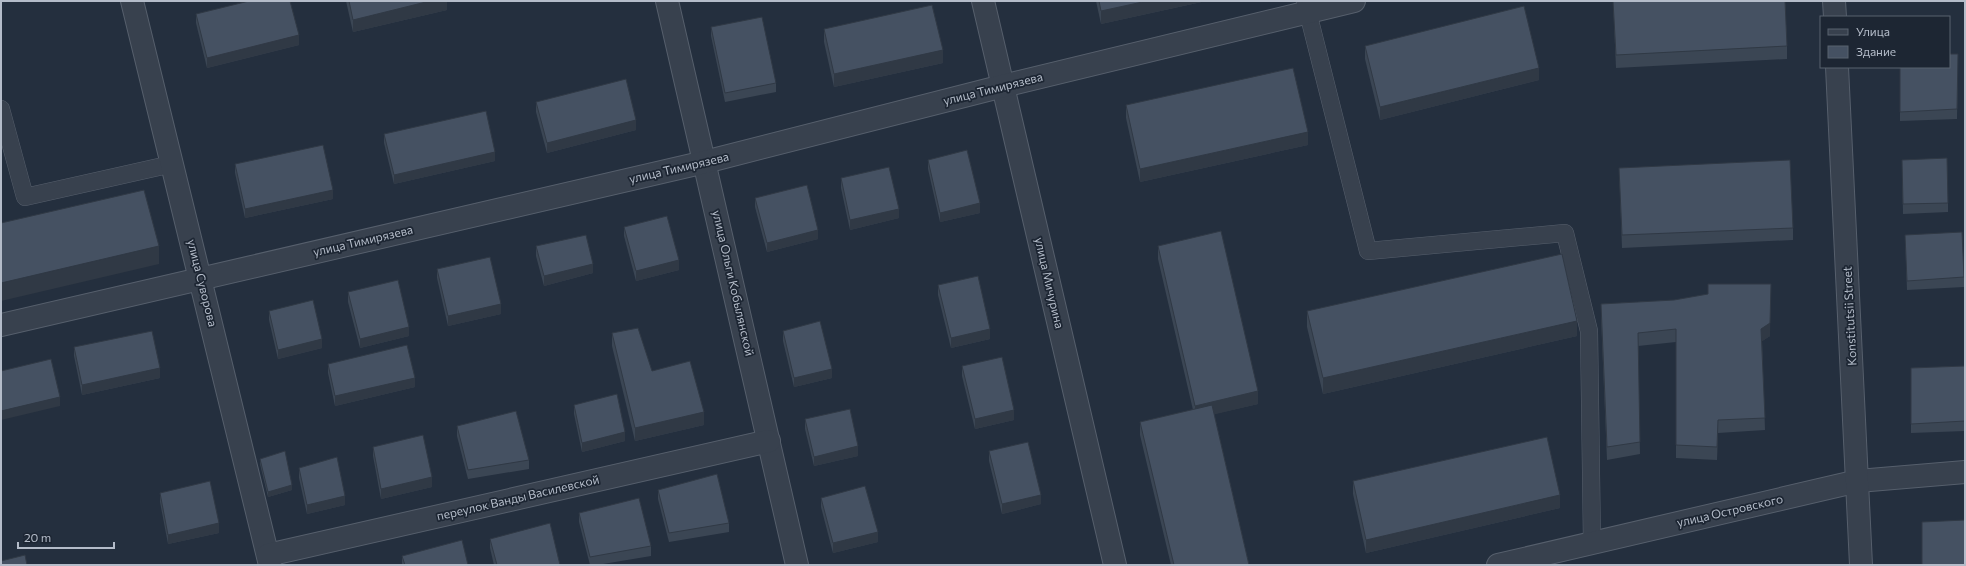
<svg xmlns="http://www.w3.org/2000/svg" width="1966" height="566" viewBox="0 0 1966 566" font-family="Commissioner,sans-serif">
<rect width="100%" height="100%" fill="#242f3e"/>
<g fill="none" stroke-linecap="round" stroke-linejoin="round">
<defs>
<g id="service">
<polyline points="1305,1 1368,251 1565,233 1589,331 1592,543"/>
<polyline points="1,109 25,197 172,164"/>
</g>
<g id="minor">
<polyline points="132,1 270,565"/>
<polyline points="667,1 797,565"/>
<polyline points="983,1 1115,565"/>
<polyline points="1,325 705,162 1003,86 1354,1"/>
<polyline points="268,555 769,441"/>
<polyline points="1498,565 1858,481 1965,472"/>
</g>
<g id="tertiary">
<polyline points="1834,1 1835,17"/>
<polyline points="1837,67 1861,565"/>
</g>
</defs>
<use href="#service" stroke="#565f6c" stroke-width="18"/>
<use href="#minor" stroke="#565f6c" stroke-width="24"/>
<use href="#tertiary" stroke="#565f6c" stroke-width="24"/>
<use href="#service" stroke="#38414e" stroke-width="17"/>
<use href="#minor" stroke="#38414e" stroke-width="22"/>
<use href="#tertiary" stroke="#38414e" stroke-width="22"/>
</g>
<g fill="#3b4654">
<polygon points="346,1 447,1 447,10 353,32"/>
<polygon points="1096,1 1206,1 1101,24"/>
<polygon points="1613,1 1785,1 1787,46 1787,59 1616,68"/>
<polygon points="196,14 299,45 207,68 196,23"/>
<polygon points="711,27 776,83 776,92 725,102 711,36"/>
<polygon points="824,29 943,63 834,87 824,42"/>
<polygon points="1365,46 1539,80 1380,120 1365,59"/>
<polygon points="1958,54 1957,119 1900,121 1900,67"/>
<polygon points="536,102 636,130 547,153 536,112"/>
<polygon points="1126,105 1308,145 1140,182 1126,118"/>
<polygon points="384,134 495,161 394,184 384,143"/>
<polygon points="928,160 980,213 940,222 928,169"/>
<polygon points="1902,160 1948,203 1948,212 1903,214"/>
<polygon points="235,164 333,199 245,218 235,173"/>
<polygon points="1619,168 1793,228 1793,240 1622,248"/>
<polygon points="841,178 899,218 850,230 841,188"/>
<polygon points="755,198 818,239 767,252 755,207"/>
<polygon points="624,227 679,270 636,281 624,236"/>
<polygon points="1905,235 1964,277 1964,287 1907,290"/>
<polygon points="536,246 593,273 544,286 536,256"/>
<polygon points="1158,246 1258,404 1214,414 1249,565 1171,565 1140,435 1140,422 1193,410 1158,259"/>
<polygon points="437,269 501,314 448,326 437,278"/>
<polygon points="938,285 990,339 951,348 938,295"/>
<polygon points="348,292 409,336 360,348 348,302"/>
<polygon points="1674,300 1770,336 1762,341 1765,430 1718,433 1717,460 1676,458 1676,342 1638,346 1640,454 1607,460 1601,317 1601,304"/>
<polygon points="269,311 322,348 278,359 269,320"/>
<polygon points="1307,311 1577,336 1323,394 1307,327"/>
<polygon points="783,331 832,378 794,387 783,341"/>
<polygon points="612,333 652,371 704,425 635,441 612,346"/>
<polygon points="74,347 160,378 82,395 74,356"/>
<polygon points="328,364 415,387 335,406 328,373"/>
<polygon points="962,366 1014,420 975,429 962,376"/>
<polygon points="1965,366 1965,431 1911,433 1911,368"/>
<polygon points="574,405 625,441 582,452 574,414"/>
<polygon points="805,419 858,456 814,466 805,429"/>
<polygon points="457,426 529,460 529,469 468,479 457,436"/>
<polygon points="373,447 432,487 381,499 373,456"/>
<polygon points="989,451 1041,504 1002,514 989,461"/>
<polygon points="260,459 292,490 268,497 260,464"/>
<polygon points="299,468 345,505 307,514 299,478"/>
<polygon points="1353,481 1560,508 1366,553 1353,494"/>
<polygon points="658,490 729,523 729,532 669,542 658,499"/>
<polygon points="160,493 219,533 168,544 160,502"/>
<polygon points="821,498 878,542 833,553 821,507"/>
<polygon points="579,513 651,546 651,556 597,565 590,565 579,522"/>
<polygon points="490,539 560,565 494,565 490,548"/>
<polygon points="402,556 468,565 402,565"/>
</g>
<g fill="#303945">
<polygon points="430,1 447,1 447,10 353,32 353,20"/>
<polygon points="1147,1 1206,1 1101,24 1101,11"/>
<polygon points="299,35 299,45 207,68 207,58"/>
<polygon points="943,50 943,63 834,87 834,74"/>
<polygon points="1539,68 1539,80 1380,120 1380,107"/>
<polygon points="636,120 636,130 547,153 547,143"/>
<polygon points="1308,132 1308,145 1140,182 1140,169"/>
<polygon points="495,152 495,161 394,184 394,175"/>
<polygon points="333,190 333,199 245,218 245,209"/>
<polygon points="980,203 980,213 940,222 940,213"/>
<polygon points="899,209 899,218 850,230 850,220"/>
<polygon points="818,230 818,239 767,252 767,243"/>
<polygon points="159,246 159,264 1,301 1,283"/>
<polygon points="679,260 679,270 636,281 636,271"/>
<polygon points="593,264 593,273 544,286 544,276"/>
<polygon points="1771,284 1770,336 1761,342 1761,329"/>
<polygon points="501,304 501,314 448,326 448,316"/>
<polygon points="1577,321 1577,336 1323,394 1323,378"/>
<polygon points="409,327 409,336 360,348 360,339"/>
<polygon points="990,329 990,339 951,348 951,338"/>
<polygon points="322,339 322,348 278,359 278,350"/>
<polygon points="160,368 160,378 82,395 82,385"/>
<polygon points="832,369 832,378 794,387 794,378"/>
<polygon points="415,378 415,387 335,406 335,396"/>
<polygon points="1258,391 1258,404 1195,419 1195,406"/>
<polygon points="60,397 60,406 1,420 1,411"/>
<polygon points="1014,410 1014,420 975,429 975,419"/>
<polygon points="704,412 704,425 635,441 635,428"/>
<polygon points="1718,420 1718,433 1717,460 1717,447"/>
<polygon points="625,432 625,441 582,452 582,443"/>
<polygon points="858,446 858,456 814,466 814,457"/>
<polygon points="432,477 432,487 381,499 381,489"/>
<polygon points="292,485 292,490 268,497 268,492"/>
<polygon points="1041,495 1041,504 1002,514 1002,504"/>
<polygon points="1560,495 1560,508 1366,553 1366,540"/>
<polygon points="345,496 345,505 307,514 307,505"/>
<polygon points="219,523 219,533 168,544 168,535"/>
<polygon points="878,532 878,542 833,553 833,543"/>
</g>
<g fill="#455162" stroke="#303945">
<polygon points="249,1 290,1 299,35 207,58 196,14"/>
<polygon points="349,1 430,1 353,20"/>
<polygon points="1099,1 1147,1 1101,11"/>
<polygon points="1613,1 1785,1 1787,46 1616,55"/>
<polygon points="932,5 943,50 834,74 824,29"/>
<polygon points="1524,6 1539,68 1380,107 1365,46"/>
<polygon points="762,17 776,83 725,93 711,27"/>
<polygon points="1949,54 1958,54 1957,109 1900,112 1900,67 1949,67"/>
<polygon points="1293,68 1308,132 1140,169 1126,105"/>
<polygon points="626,79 636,120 547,143 536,102"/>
<polygon points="486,111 495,152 394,175 384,134"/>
<polygon points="323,145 333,190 245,209 235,164"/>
<polygon points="967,150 980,203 940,213 928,160"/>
<polygon points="1947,158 1948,203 1903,204 1902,160"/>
<polygon points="1790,160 1793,228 1622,235 1619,168"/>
<polygon points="889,167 899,209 850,220 841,178"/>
<polygon points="807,185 818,230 767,243 755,198"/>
<polygon points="144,190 159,246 1,283 1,223"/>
<polygon points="667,216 679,260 636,271 624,227"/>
<polygon points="1221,231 1258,391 1195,406 1158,246"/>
<polygon points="1962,232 1964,277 1907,281 1905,235"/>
<polygon points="586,235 593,264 544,276 536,246"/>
<polygon points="1562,254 1577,321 1323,378 1307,311"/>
<polygon points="490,257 501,304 448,316 437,269"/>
<polygon points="978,276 990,329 951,338 938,285"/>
<polygon points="398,280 409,327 360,339 348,292"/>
<polygon points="1708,284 1771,284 1770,323 1761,329 1765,418 1718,420 1717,447 1676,445 1676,329 1638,333 1640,442 1607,447 1601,304 1674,300 1708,294"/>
<polygon points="313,300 322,339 278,350 269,311"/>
<polygon points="820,321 832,369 794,378 783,331"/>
<polygon points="638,328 652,371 690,361 704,412 635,428 612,333"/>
<polygon points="152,331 160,368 82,385 74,347"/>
<polygon points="407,345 415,378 335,396 328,364"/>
<polygon points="1002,357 1014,410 975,419 962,366"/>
<polygon points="51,359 60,397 1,411 1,371"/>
<polygon points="1965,366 1965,421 1911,424 1911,368"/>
<polygon points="617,394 625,432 582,443 574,405"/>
<polygon points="1212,405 1249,565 1174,565 1140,422"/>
<polygon points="850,409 858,446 814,457 805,419"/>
<polygon points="516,411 529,460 468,470 457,426"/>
<polygon points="423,435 432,477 381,489 373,447"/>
<polygon points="1547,437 1560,495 1366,540 1353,481"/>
<polygon points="1028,442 1041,495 1002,504 989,451"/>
<polygon points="285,451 292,485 268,492 260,459"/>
<polygon points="337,457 345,496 307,505 299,468"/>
<polygon points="717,474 729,523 669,533 658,490"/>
<polygon points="210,481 219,523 168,535 160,493"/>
<polygon points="865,486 878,532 833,543 821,498"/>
<polygon points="639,498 651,546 590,557 579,513"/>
<polygon points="1965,520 1965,565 1922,565 1922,522"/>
<polygon points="550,523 560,565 497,565 490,539"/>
<polygon points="462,540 468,565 405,565 402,556"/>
<polygon points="25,555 27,565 1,565 1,561"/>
</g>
<g text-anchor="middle" stroke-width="3.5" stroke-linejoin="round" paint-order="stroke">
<g font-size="12" fill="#b4bcc9" stroke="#1d2633">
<text transform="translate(993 89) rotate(-14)" y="4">улица Тимирязева</text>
<text transform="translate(679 168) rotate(-13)" y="4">улица Тимирязева</text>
<text transform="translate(363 241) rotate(-13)" y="4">улица Тимирязева</text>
<text transform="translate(202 283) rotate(76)" y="4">улица Суворова</text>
<text transform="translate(733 283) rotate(77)" y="4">улица Ольги Кобылянской</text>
<text transform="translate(1049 283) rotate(77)" y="4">улица Мичурина</text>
<text transform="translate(1850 316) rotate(-93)" y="4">Konstitutsii Street</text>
<text transform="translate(518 498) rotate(-13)" y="4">переулок Ванды Василевской</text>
<text transform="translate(1730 511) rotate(-13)" y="4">улица Островского</text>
</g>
</g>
<rect width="1966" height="566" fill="none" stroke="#b4bcc9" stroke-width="4"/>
<rect x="1820" y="16" width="130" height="52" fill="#1d2633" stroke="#59626f"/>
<rect x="1828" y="29" width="20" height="6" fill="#38414e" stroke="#59626f"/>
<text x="1856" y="36" font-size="12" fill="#b4bcc9">Улица</text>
<rect x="1828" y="46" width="20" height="12" fill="#455162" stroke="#59626f"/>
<text x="1856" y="56" font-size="12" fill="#b4bcc9">Здание</text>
<path d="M18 542v6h96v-6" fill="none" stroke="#b4bcc9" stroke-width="2"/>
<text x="24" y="542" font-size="12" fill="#b4bcc9" stroke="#1d2633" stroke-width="3" paint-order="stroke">20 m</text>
</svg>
